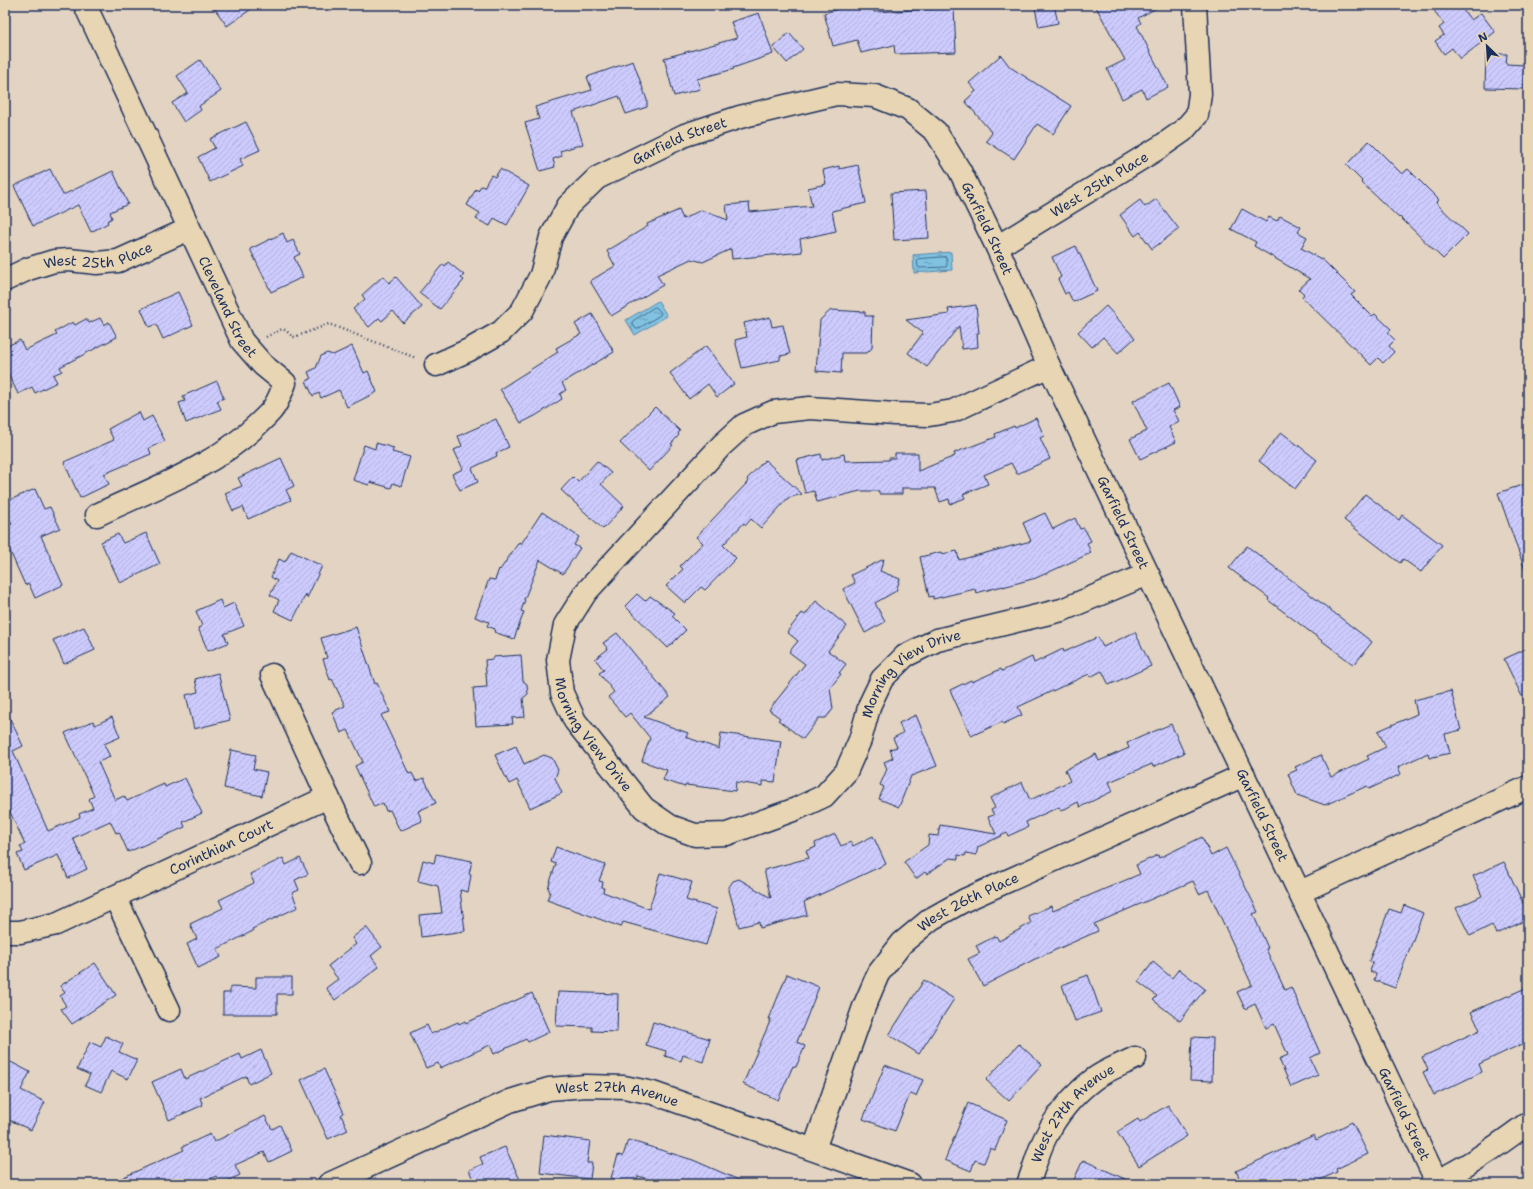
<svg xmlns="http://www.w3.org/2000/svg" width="1533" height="1189" viewBox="0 0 1533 1189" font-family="'Shantell Sans',sans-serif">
<defs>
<pattern id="water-ripples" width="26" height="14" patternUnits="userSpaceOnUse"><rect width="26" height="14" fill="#80c2e0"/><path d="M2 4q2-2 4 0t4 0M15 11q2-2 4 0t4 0" fill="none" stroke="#689eb9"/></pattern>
<pattern id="building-hatch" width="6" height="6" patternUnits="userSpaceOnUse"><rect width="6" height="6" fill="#cdcbfd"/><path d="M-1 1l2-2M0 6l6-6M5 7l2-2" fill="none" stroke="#afafdb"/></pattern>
</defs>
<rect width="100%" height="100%" fill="#e2d3c2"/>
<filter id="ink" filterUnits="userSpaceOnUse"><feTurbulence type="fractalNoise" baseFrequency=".025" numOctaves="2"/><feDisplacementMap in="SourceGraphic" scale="8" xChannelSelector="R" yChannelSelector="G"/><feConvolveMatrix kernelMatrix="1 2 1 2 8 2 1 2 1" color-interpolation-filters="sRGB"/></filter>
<g filter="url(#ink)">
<g fill="url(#water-ripples)" stroke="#5887ac">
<polygon points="951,252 952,270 914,273 913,255"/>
<polygon points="658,301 667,316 635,335 626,320"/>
</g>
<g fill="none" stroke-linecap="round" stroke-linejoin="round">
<g stroke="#436a92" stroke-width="1">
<polygon points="945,257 947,259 947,265 946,267 920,268 918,267 917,260 918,259"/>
<polygon points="655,307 657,308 661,313 660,315 638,329 636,329 632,323 633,321"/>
</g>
</g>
<g fill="url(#building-hatch)" stroke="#1b2f5e">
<polygon points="212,5 257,5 227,26"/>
<polygon points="853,5 872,5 874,12 954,8 956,52 895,54 894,45 861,53 857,40 833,46 824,13"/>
<polygon points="1048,5 1054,5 1058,23 1039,27 1035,8"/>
<polygon points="1095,5 1162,5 1138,18 1141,23 1137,26 1168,87 1146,98 1142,89 1122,99 1107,69 1125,60"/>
<polygon points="1430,5 1459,5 1471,20 1481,13 1495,32 1460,59 1452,48 1444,54 1435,41 1444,35 1439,28 1444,24"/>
<polygon points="759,13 773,54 733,68 734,69 697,79 700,89 674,96 664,58 737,38 731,22"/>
<polygon points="789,33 803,49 787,63 773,47"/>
<polygon points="1486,54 1507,54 1506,64 1525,65 1524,89 1485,88"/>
<polygon points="1001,55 1010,67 1071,106 1053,134 1037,124 1014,159 986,141 992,133 965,101 976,91 969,83"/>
<polygon points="200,60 221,91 199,106 201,110 184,122 172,103 188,93 177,76"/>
<polygon points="633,61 647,100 647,107 626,114 619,96 573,112 583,144 560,151 562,156 553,159 555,167 540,171 525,123 539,119 535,107 592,90 587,77"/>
<polygon points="246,122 260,150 240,159 243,166 210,182 198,157 215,148 210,139"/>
<polygon points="1369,141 1402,174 1408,169 1439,200 1436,203 1468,234 1443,259 1400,217 1399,218 1361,182 1362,181 1346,165"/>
<polygon points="858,165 866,203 832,211 836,231 800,239 802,252 732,259 731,249 703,262 691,259 657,275 663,285 611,316 590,281 615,266 607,251 648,226 647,224 679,210 683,219 701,210 728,220 726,205 749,203 750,212 812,206 808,188 826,184 823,170 839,166 839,169"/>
<polygon points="50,169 63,195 113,171 128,204 110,212 112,218 107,221 108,223 91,232 78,205 33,226 14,186"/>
<polygon points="500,169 529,186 507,225 494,218 490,226 476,219 480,213 467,205 476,189 478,191 481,186 484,187 491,175 495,177"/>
<polygon points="926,191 929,238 894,240 891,193"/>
<polygon points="1156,199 1179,229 1152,249 1140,232 1135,236 1120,215 1140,200 1145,207"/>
<polygon points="1242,209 1266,222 1269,217 1277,221 1280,216 1301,227 1298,232 1307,237 1301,248 1323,260 1355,292 1351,295 1372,316 1375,314 1391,329 1388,333 1395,340 1389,346 1394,352 1383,363 1378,358 1371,365 1302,297 1304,294 1299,289 1310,279 1254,246 1256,242 1231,229"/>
<polygon points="283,233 287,243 293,240 300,254 294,257 303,277 271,292 250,249"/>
<polygon points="1076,246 1097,291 1073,302 1068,292 1065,294 1058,279 1061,277 1052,257"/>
<polygon points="448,262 464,275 461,278 464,280 440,309 419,293 443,264 445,266"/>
<polygon points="383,276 389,283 396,277 422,307 403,323 393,311 382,321 379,318 369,327 353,309 365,299 362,295"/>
<polygon points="178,292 193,325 163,339 156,324 149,327 141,309"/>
<polygon points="976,305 979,333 977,333 978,347 962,349 959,326 927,367 908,353 923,333 906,320 949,314 948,309"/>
<polygon points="1106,306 1135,338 1118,353 1103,337 1092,347 1078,332"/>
<polygon points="831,310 865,312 865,316 873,316 872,348 867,353 842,353 841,373 816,371 820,320"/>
<polygon points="592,314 614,352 562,383 566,390 560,394 562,399 535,416 521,423 500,389 558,352 556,348 581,334 575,324"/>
<polygon points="770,317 772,327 783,325 790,354 780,356 780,360 742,368 735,340 747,337 744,323"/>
<polygon points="100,318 104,325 109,322 117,337 60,367 62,371 53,375 57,382 35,393 32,387 18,394 5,367 5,347 20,340 25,350 57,335 55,332 73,322 75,325 86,319 89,323"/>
<polygon points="352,346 364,373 368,371 377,392 347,407 339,390 321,398 319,393 313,396 306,381 311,379 308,372 316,368 321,356 327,353 333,355"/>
<polygon points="706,346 734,384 717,397 708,384 689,399 670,373"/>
<polygon points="217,381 224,398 217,401 221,409 186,423 179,403 185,401 183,396"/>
<polygon points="1169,383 1180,407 1173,410 1179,421 1169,427 1176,442 1140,459 1130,439 1147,431 1133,401"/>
<polygon points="655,407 680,431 678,434 679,435 671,444 673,445 649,471 620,443"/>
<polygon points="139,412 143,421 152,416 165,441 149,448 151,454 104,474 109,484 80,498 64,462 114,440 108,429"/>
<polygon points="1036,418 1044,436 1040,438 1050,459 1017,474 1011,463 984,475 988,484 963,494 965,498 950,504 949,499 940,502 935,488 902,488 902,494 879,494 879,491 860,491 817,502 814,491 805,493 797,460 821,454 822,460 844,454 845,461 889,460 889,458 895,458 895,453 918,453 918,471 955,456 954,453 996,437 995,434 1014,426 1015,428"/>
<polygon points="496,419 509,447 496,453 497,456 472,468 478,482 460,490 452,474 463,469 454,450 462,446 458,436"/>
<polygon points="1281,432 1317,460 1295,489 1259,461"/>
<polygon points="376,443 394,448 392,452 410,457 401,486 393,483 391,488 370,482 369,485 353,480 364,445 375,449"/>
<polygon points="281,458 294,486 286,490 291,500 248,519 243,507 233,511 225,493 242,486 238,478"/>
<polygon points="765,460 802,494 788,498 761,528 751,519 746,525 744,523 723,545 736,558 705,590 701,587 685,603 666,586 683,569 680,566 703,543 696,537 746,484 748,481 747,479"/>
<polygon points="597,461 611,473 601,484 624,506 603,529 561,490 573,477 578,482"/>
<polygon points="1528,483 1528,573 1526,573 1498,493"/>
<polygon points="35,489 44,509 50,507 60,528 41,536 63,585 35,598 29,584 25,585 5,540 5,527 12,524 5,509 5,502"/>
<polygon points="1365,494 1399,520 1402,515 1442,545 1421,572 1403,559 1400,563 1344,520"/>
<polygon points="542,512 579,537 574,545 580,548 563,574 540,560 524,600 525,600 521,611 524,612 514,639 494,632 495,629 487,626 489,622 475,617 489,579 495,580 499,569 500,570 519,542 521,544"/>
<polygon points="1045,513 1053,529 1075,518 1080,529 1084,528 1091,541 1087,543 1091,553 1036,578 1003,587 1003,586 976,593 975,589 933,599 933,596 929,597 920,557 941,552 942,554 957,551 959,560 1031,541 1023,523"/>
<polygon points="146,533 160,564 120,583 101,542 118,534 123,543"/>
<polygon points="1247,546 1372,642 1354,665 1268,600 1269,598 1229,568"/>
<polygon points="291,551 322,566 307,598 306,594 293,620 274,611 279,600 270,595 277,581 271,577 279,559 285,562"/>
<polygon points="884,559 880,571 900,579 896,591 875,603 885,622 865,633 843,589 855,583 851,575"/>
<polygon points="637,594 645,601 650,596 675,613 672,616 686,630 668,648 625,606"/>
<polygon points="220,600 223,608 234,603 244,626 224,634 228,643 208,651 198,628 202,626 196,611"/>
<polygon points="816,601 847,626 828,651 846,664 839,673 841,674 830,688 833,709 826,718 819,718 803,739 778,720 780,718 769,710 805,664 789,652 798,641 787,632 802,613 805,615"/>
<polygon points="84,627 95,650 64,664 53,640"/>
<polygon points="356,627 375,684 377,683 390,712 381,715 409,774 412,773 416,781 424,778 436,803 418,811 422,821 400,831 390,810 386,811 383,803 374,807 355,766 363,762 348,730 341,733 332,712 345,706 332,679 330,680 323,659 327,658 321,638"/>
<polygon points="1135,632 1151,666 1109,685 1102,671 1090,677 1089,674 1018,707 1022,715 1003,724 1002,722 971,736 950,690 971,680 972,682 1001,669 1002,671 1032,657 1034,663 1063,649 1064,652 1098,637 1103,647"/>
<polygon points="617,633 670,697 644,717 688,733 686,737 719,749 721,733 781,741 775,782 763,781 763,786 736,782 735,791 686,785 685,787 663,780 667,770 642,761 650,738 630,713 625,717 608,697 614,692 599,673 604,670 595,659 608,649 603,643"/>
<polygon points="1528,648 1528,709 1504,659"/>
<polygon points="521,655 523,681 527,684 528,694 523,698 525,717 512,718 513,724 476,726 473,688 487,687 485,660 493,659 493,657"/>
<polygon points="218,673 230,720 194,729 186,695 198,692 195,679"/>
<polygon points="1451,691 1461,730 1445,734 1450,753 1429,758 1428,753 1398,767 1401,774 1369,789 1367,786 1325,805 1297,795 1288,774 1297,770 1295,767 1321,755 1331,777 1369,759 1367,756 1386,747 1378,731 1417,714 1414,700"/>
<polygon points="5,708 23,746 13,751 48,831 80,817 79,814 93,808 89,799 94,796 65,733 93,721 95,725 112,717 120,737 104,744 110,757 98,762 115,800 124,796 127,801 164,784 165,787 185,778 202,813 183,822 185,827 128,852 119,832 116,833 110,821 73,838 87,869 68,878 58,855 24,870 17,854 23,852 20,846 25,844 9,810 5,812"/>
<polygon points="916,715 937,766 911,776 899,807 879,799 884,787 880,785 887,769 884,762 893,758 890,749 897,747 893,738 903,733 899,723"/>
<polygon points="1171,724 1184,753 1153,767 1152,764 1109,782 1113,791 1080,807 1078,802 1061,811 1059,807 1026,822 1028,827 1008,836 1007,833 978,847 976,855 966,853 965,856 958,855 958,859 950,858 927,874 925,872 916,879 904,862 928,845 929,835 938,836 940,825 996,834 988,817 994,815 991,810 995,808 990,798 1022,782 1030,800 1070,781 1065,770 1096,754 1099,761 1129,748 1127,743"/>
<polygon points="516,746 524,764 544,755 552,758 558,770 555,778 562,793 530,808 517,780 509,784 495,755"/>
<polygon points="231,750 256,755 253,769 267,772 262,796 224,788"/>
<polygon points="835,834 841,846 851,842 853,846 873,836 886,864 804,902 807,915 760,928 759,922 739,927 729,890 729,887 733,881 739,879 771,898 764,870 809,858 806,851 816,847 815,843"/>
<polygon points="1202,837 1211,856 1226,848 1258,912 1253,914 1268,948 1266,949 1285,990 1291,987 1320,1053 1310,1058 1318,1075 1291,1087 1279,1059 1288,1055 1274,1024 1266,1028 1255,1004 1245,1009 1237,992 1252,985 1208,890 1199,894 1193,881 1094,924 1098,931 1033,960 983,986 968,959 980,953 976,946 996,936 999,941 1031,923 1028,916 1051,906 1053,911 1140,874 1136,865 1158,855 1159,858"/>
<polygon points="556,847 605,865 599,881 603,882 602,888 604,888 603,892 649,909 660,873 692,882 686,900 717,909 706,945 623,922 621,927 547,900 550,892 548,888 556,864 551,862"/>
<polygon points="436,854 472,861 469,874 471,875 468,892 460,890 465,931 421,937 419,915 442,913 438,886 418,881 423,860 434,863"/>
<polygon points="283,858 286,865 300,858 308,874 295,880 299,890 292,893 298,907 252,929 253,931 217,949 221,957 198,968 187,944 197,939 190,924 223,908 219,900 254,883 250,874"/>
<polygon points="1504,862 1528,914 1528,919 1496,934 1492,925 1470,936 1456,908 1482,896 1473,876"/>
<polygon points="1404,905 1423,913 1395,988 1374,980 1376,974 1370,971 1373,963 1369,961 1389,909 1401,913"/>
<polygon points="366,927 382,947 371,956 379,967 335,1000 326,988 338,979 328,966 356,944 352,938"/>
<polygon points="1153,962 1172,978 1179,969 1205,989 1180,1021 1153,1000 1157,996 1138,982"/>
<polygon points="95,963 116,995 72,1024 61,1009 66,1006 60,996 65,993 60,986"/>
<polygon points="787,974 819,987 797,1042 805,1046 796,1067 793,1066 778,1100 743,1084 771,1019 769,1019"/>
<polygon points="1088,975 1101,1012 1075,1021 1062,985"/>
<polygon points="256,977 292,977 292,994 277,994 277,1014 223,1014 223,993 230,993 230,987 256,988"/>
<polygon points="924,980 954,999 919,1054 889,1035"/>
<polygon points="1528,987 1528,1041 1479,1064 1482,1072 1434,1095 1423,1072 1428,1070 1422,1057 1480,1030 1471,1012"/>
<polygon points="558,992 618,994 617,1032 592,1031 592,1027 556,1026"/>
<polygon points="532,993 549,1032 528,1042 526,1039 494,1054 490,1045 440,1068 438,1063 426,1068 410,1033 427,1025 431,1034 458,1022 459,1024 465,1021 466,1023"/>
<polygon points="653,1022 710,1039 703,1062 683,1055 681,1061 665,1056 666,1051 646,1045"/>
<polygon points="106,1036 123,1044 119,1052 137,1060 128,1079 111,1071 101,1092 85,1085 90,1075 77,1069 90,1042 101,1047"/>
<polygon points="1192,1037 1213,1038 1212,1081 1190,1080"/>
<polygon points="1019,1044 1042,1065 1009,1101 986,1080"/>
<polygon points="261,1050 271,1073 249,1084 246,1076 200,1098 203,1105 169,1120 152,1082 181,1069 185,1079 240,1054 242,1059"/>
<polygon points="5,1059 30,1072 21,1090 45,1102 31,1130 7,1119 5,1123"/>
<polygon points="885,1065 923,1080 916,1096 910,1094 895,1131 863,1119"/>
<polygon points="324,1069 344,1113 341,1115 348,1130 328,1139 301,1080"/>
<polygon points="968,1103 1007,1120 995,1150 990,1148 984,1163 975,1160 971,1171 945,1160"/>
<polygon points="1168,1105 1187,1136 1139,1166 1117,1132 1138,1119 1140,1122"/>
<polygon points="265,1116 272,1129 280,1125 292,1151 269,1162 264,1152 235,1165 240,1175 221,1184 220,1184 216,1176 199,1184 108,1184 184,1150 182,1147 210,1134 214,1142"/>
<polygon points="1352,1122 1368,1154 1336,1169 1337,1172 1311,1184 1242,1184 1236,1171 1314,1135 1316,1140"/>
<polygon points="544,1135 590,1141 587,1163 592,1163 590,1179 540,1173"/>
<polygon points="628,1140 693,1160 748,1184 664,1184 638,1176 635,1184 632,1184 611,1178 618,1155 623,1156"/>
<polygon points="505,1147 522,1184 475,1184 469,1170 483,1164 480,1157"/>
<polygon points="1083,1160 1136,1184 1072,1184"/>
</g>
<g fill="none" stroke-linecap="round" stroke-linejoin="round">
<defs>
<g id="minor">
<path id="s1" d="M85,5L242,341L263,365L285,383C281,393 278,403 271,411C267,416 261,421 256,426C212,468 151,489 97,515"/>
<path id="s2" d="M997,247L1160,147L1183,131L1197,115L1200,94L1195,5"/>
<path id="s3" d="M5,280L28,269L54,261L69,260L97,263L118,261L189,229"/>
<path id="s4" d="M436,365L469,350L501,332L522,311L541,275L551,237L568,206L597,178L685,135L740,117L836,94L875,96L908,109L936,132L960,171L997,247L1049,366L1438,1184"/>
<path id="s5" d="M1049,366L953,411L929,415L895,414L810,408L773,412L744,425L722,445L586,592L565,625L558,660L562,693L575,721L644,808L670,826L695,835L727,834L796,809L824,796L846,772L860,740L870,704L882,679L905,656L937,640L1062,610L1148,574"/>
<polyline points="272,675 328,797 360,863"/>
<polyline points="1300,892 1528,787"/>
<polyline points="115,897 169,1010"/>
<path id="s6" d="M5,932H20L56,924L328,797"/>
<path id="s7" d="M814,1149L864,1007L878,974L902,943L931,919L965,900L1244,775"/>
<path id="s8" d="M329,1184L510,1101L549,1089L586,1086L624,1087L653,1093L910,1184"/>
<path id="s9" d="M1028,1184C1034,1169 1038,1152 1045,1138C1056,1116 1074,1094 1094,1079C1106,1070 1121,1065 1135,1058"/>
<path d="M1431,1184C1466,1168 1497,1146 1528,1123"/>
</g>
</defs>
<use href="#minor" stroke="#1b2f5e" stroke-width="25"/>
<path stroke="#1b2f5e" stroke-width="2.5" stroke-dasharray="1 3" stroke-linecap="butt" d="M266,337L282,329C288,330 289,336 295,337L329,324L416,358"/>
<use href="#minor" stroke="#e7d5b3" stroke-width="22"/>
</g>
</g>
<g text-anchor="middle" stroke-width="3" stroke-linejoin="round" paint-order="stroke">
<g font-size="14" fill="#1b2f5e" stroke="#e7d5b3">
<text dy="5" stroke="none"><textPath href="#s4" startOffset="349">Garfield Street</textPath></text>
<text dy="5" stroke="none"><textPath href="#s2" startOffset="120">West 25th Place</textPath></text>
<text dy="5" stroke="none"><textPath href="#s4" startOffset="733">Garfield Street</textPath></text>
<text dy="5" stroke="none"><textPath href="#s3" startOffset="98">West 25th Place</textPath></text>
<text dy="5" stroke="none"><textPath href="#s1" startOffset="334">Cleveland Street</textPath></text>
<text dy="5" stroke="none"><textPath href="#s4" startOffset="1057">Garfield Street</textPath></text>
<text dy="5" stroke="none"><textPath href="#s5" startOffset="1151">Morning View Drive</textPath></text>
<text dy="5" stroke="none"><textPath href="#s5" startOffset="708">Morning View Drive</textPath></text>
<text dy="5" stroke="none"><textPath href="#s4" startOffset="1381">Garfield Street</textPath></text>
<text dy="5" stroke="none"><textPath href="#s6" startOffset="234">Corinthian Court</textPath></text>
<text dy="5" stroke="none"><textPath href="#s7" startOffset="304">West 26th Place</textPath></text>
<text dy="5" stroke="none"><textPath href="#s8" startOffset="309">West 27th Avenue</textPath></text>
<text dy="5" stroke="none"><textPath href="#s4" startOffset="1712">Garfield Street</textPath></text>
<text dy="5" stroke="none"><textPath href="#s9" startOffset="86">West 27th Avenue</textPath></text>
</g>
</g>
<rect width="1533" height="1189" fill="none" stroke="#e7d5b3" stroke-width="20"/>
<rect x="10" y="10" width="1513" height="1169" fill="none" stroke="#1b2f5e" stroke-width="1.5" filter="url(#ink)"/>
<g transform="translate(1487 46) rotate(335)" stroke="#e7d5b3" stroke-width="3" paint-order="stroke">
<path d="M0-3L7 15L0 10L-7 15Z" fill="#1b2f5e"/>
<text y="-6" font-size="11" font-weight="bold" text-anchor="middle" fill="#1b2f5e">N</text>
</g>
</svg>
